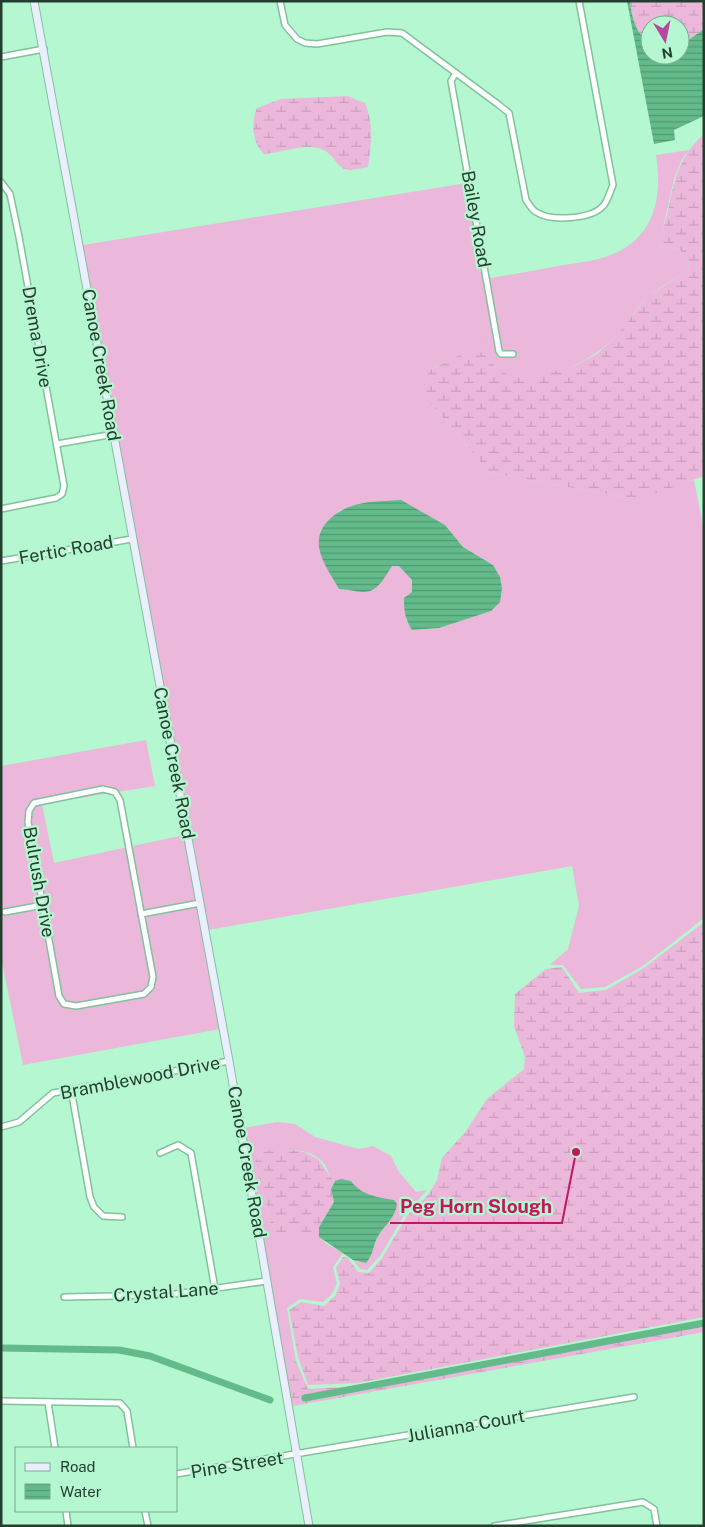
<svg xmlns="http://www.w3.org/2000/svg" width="705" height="1527" viewBox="0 0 705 1527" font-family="'Public Sans',sans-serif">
<defs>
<pattern id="wetland-marsh" width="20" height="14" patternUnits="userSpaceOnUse" patternTransform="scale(1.25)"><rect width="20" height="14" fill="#ebb7da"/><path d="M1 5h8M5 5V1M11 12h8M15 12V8" fill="none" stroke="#c99ebb"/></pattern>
<pattern id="water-rules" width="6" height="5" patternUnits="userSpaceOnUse" patternTransform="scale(1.25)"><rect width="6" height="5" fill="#63bb8c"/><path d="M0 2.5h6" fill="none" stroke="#519973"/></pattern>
</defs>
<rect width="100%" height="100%" fill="#b5f7d0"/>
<g fill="#ebb7da" fill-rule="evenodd">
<path d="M689,150L681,161L674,179L659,246L679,249L688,259L689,270C676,279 662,285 650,295C637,306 628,323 616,336C594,359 553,380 520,378C504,377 493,364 483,353C463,355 450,359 432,369V405L490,473L630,498L694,480L704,532V918L643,966L605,987L581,989L563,965H550L568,949L579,906L572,866L208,930L83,245L467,183L480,272L487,271L491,278C515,274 539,270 563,265C578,263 594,261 608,256C654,240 663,198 656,155ZM400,500L445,525L463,547L493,565L491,611L439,628L413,630L406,620L412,592V580L400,566H392L386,574L364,592L354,589L320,531L340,510Z"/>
<polygon points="146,740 155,786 42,804 54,863 184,835 220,1029 23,1065 1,957 1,766"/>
<path d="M277,1122L295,1124L315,1137L359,1149L373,1146L391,1156L399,1172L416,1192L427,1190L405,1214L380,1256L367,1270L360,1269L353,1260L358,1262L370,1258L378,1236L383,1229L385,1199C368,1200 351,1182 334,1182C330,1177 328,1171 325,1165C311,1145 283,1150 263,1152L255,1161L271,1224L278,1233L319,1236L325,1243L343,1253L333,1267L337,1284L332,1294L323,1302L300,1299L287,1308L296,1361L286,1372L244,1128Z"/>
</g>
<g fill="url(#wetland-marsh)">
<path d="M630,1H704V29L680,46V25H650V45C636,32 632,20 630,1Z"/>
<path d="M347,96L365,103C374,125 371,144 368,167C362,168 354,170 348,170C337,169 333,151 318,148C299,144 282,153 264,154C252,143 251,122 257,108L281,99Z"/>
<path d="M704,134V476L657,493L630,498L490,473L432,405L423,390L424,379L432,369L460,355L474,351L483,353L495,366L507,374L520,378L551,373L576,365L597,354L615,337L648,296L689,270L688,259L679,249L659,246C661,234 665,223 668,211C674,181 679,156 704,134Z"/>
<polygon points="704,922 704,1317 358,1383 308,1385 298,1357 289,1310 301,1302 324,1306 335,1296 340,1284 336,1268 343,1257 348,1258 358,1272 369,1273 382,1258 407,1216 428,1195 437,1180 442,1158 466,1131 487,1099 524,1069 525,1057 514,1026 515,994 546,969 562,967 579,993 606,990 644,968"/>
<polygon points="279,1148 304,1152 318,1159 334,1182 331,1189 334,1202 319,1227 319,1236 278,1234 271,1224 255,1161 263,1152"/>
<polygon points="704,1321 704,1332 293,1406 286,1372 296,1361 308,1389 358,1386"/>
</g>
<g fill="url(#water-rules)">
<path d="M627,1H630C632,20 636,32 650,45V55H680V46L704,29V116L674,130L675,140L654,144Z"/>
<path d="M401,500L445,525L463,547L493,565L500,577L502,588L500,602L491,611L439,628L412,630C405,619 404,611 404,598L412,592V580L399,566H392C385,576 378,593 363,592C355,592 349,589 339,589C333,578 325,567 321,555C317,543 318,533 326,523C347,500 371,502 401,500Z"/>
<path d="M341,1179L351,1181C362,1196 378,1197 394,1200L397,1204C395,1219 384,1225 377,1238C373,1247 373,1255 366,1263L353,1260L319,1237V1227L334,1202L331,1189L335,1181Z"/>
</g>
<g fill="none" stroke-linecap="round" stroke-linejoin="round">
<g stroke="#63bb8c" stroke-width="7">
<polyline points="1,1348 119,1350 150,1356 270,1400"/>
<polyline points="305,1398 704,1323"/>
</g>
<defs>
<g id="street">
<path d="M280,1L285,25L297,39L305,43L317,44L387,32L402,33L499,105L509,113L526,200C529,204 532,210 536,212C551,222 592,219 603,206C608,201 610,191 613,185L579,1"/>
<polyline points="1,57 44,49"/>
<polyline points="456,73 451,81 499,351 501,354 513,354"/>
<polyline points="1,182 10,194 19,237 64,486 62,494 56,498 1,509"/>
<polyline points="57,444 114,434"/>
<polyline points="1,561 132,539"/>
<polygon points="103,789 115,792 120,800 153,977 151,987 144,994 76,1006 64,1004 59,996 28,822 29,811 34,803"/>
<polyline points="5,912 43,905"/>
<polyline points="141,914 200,903"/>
<polyline points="71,1089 90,1197 94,1207 103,1216 122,1217"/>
<polyline points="1,1127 19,1122 53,1093 229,1061"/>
<polyline points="160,1153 178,1145 191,1153 215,1289"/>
<polyline points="64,1297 168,1295 267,1281"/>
<polyline points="1,1401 120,1403 127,1411 133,1448"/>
<polyline points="48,1402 55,1448"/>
<polyline points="176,1474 634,1397"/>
<polyline points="66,1511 68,1526"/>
<polyline points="145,1511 148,1526"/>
<polyline points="494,1526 643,1502 654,1509 657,1526"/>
</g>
<polyline id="secondary" points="34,1 229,1061 309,1526"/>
</defs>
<use href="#street" stroke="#81c19c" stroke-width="8"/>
<use href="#secondary" stroke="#81c19c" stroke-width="9"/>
<use href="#street" stroke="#fff" stroke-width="5"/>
<use href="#secondary" stroke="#ebeefe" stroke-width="7"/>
</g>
<g text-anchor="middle" stroke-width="4.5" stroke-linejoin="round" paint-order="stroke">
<g font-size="18" fill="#233e2f" stroke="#b5f7d0">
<text transform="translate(476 219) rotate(80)" y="6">Bailey Road</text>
<text transform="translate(37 337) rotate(80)" y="6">Drema Drive</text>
<text transform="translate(101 365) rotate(80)" y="6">Canoe Creek Road</text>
<text transform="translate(66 550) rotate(-10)" y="6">Fertic Road</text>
<text transform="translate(174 763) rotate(79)" y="6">Canoe Creek Road</text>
<text transform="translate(39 882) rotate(80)" y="6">Bulrush Drive</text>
<text transform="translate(140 1078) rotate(-11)" y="6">Bramblewood Drive</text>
<text transform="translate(247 1162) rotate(80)" y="6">Canoe Creek Road</text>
<text transform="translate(166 1292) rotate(-4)" y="6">Crystal Lane</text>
<text transform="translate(466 1426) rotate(-10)" y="6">Julianna Court</text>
<text transform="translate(237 1465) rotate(-9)" y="6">Pine Street</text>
</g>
</g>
<path fill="none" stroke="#c2185b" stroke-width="2" d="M576 1152L562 1223H390"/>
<circle fill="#c2185b" stroke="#b5f7d0" stroke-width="2" cx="576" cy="1152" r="5"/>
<g font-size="19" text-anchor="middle" font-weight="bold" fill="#c2185b" stroke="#b5f7d0" stroke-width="4.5" stroke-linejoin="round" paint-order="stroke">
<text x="476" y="1213">Peg Horn Slough</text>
</g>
<rect width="705" height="1527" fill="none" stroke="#233e2f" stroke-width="5"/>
<rect x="15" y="1447" width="162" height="65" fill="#b5f7d0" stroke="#7bad90"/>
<rect x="25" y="1463" width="25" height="8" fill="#ebeefe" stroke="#7bad90"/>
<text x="60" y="1472" font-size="15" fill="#233e2f">Road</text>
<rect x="25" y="1484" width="25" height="15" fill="url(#water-rules)" stroke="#7bad90"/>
<text x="60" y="1497" font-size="15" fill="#233e2f">Water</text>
<g transform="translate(665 40) rotate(170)"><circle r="24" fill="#b5f7d0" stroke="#7bad90"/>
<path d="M0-4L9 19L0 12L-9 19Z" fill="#ba469e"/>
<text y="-8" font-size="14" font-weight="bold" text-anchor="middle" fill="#233e2f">N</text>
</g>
</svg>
